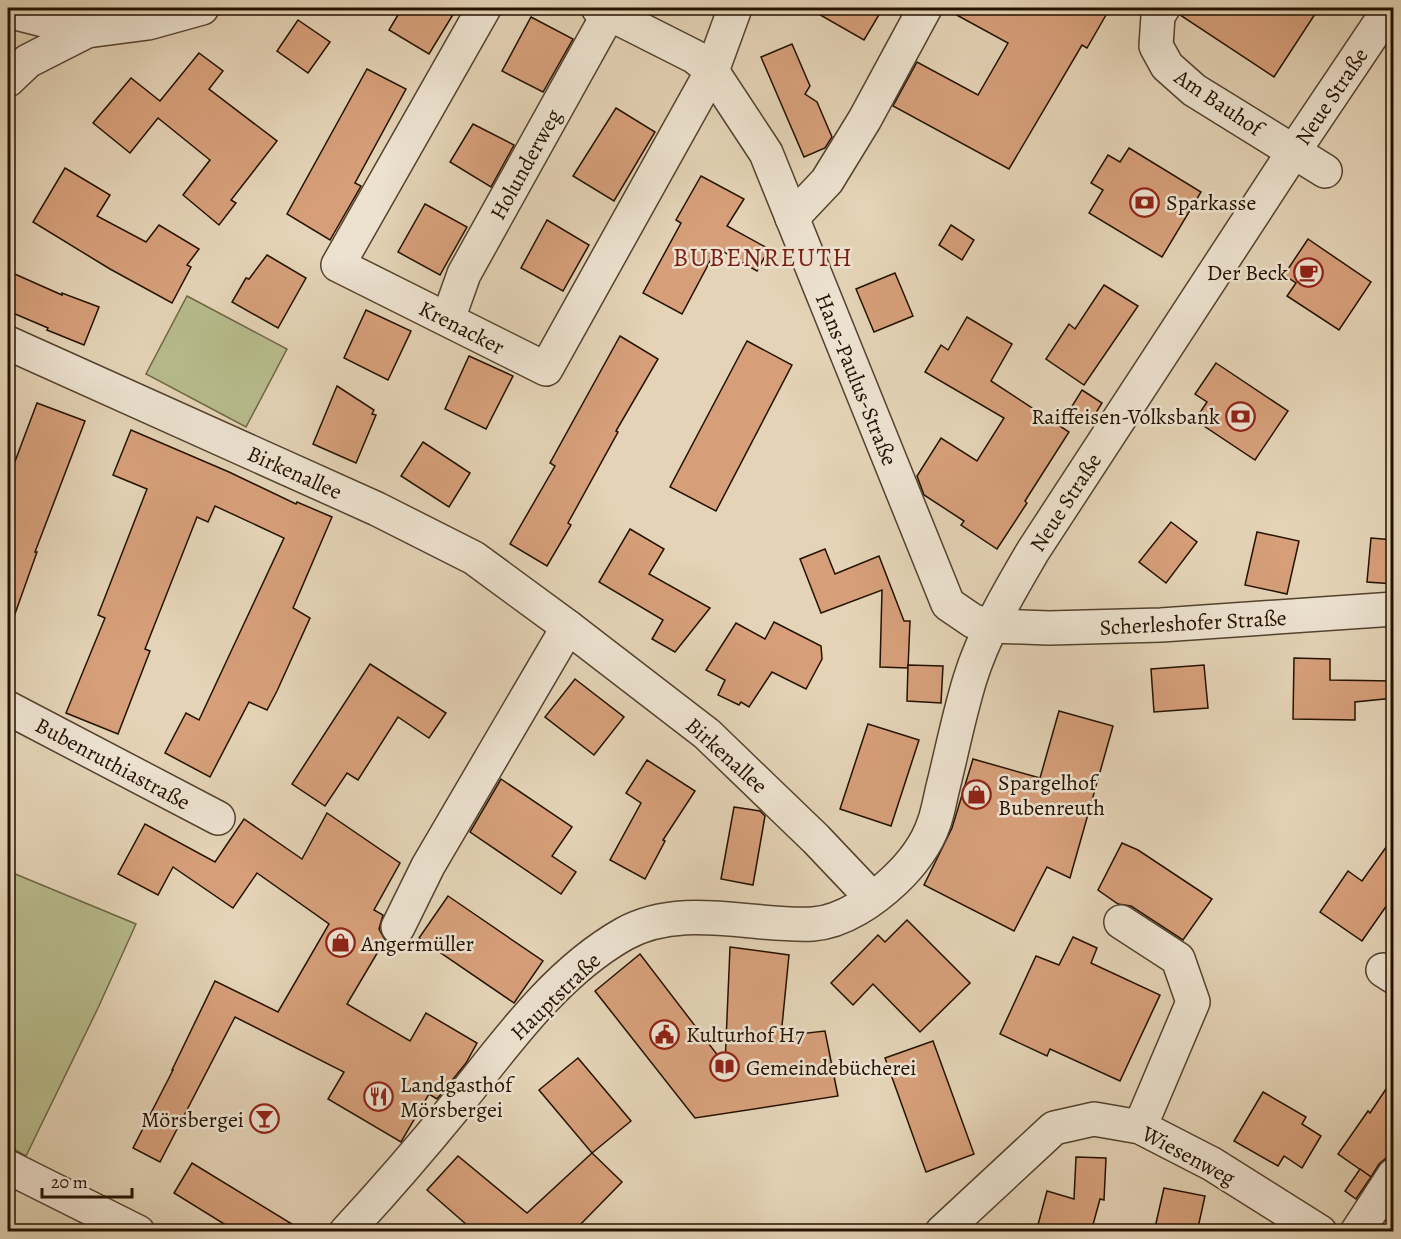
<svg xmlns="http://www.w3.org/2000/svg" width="1401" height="1239" viewBox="0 0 1401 1239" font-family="Alegreya,serif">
<rect width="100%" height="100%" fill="#e4d3b6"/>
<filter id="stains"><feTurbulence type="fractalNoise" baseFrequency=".00333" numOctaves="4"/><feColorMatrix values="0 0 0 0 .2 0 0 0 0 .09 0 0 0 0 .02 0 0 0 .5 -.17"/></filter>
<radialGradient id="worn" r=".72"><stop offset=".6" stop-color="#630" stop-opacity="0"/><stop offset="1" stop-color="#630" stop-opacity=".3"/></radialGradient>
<g fill="#b7bb8c" stroke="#6e6646" stroke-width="1.5">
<polygon points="187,296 287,349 246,427 146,374"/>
<polygon points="8,871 136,924 98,1008 26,1156 8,1146"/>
</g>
<g fill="#d69f7a" stroke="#241200" stroke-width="1.5">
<polygon points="402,8 457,8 429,54 389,30"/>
<polygon points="808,8 883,8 864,40"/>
<polygon points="944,8 1110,8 1087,48 1082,45 1009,169 893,106 917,62 978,95 1008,43"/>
<polygon points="1182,8 1319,8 1274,77 1180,15"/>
<polygon points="531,17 573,39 543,92 502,71"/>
<polygon points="298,20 330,42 308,73 277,51"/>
<polygon points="792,44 810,86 805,94 817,102 832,137 825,148 804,157 761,57"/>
<polygon points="199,53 223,71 209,89 277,141 231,200 236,203 219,225 183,195 210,160 158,118 130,153 93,123 131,78 160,101"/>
<polygon points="367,69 406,89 355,183 361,186 330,240 287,214"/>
<polygon points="616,108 655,132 614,201 573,176"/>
<polygon points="473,124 514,145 491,187 450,162"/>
<polygon points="1129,148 1201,192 1162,257 1089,213 1103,190 1091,183 1108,155 1120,162"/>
<polygon points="65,168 110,195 97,216 146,242 159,225 199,249 187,265 191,267 172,303 110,269 33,222"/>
<polygon points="701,176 744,199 727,226 769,249 757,271 717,248 682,314 643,293 681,223 676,220"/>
<polygon points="425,204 467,227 440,275 398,252"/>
<polygon points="547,220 589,245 563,291 521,268"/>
<polygon points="951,225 974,240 962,260 939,245"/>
<polygon points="1308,239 1371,282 1339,330 1287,296 1296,283 1284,275"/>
<polygon points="267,255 306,278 278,328 232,302 246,278 249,279"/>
<polygon points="8,271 62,295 62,293 99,307 84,345 47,330 48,328 8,311"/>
<polygon points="895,273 913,316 874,332 856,289"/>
<polygon points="1104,285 1138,306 1084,385 1046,359 1069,324 1075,329"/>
<polygon points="366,310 411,331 388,380 344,358"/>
<polygon points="967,317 1012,344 991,381 1069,432 1025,501 1027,503 997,549 961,525 964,521 924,495 917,476 941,438 977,461 1004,418 925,372 941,345 948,350"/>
<polygon points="620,336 658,359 616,431 618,432 568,523 571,525 547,566 510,544 555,466 550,463"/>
<polygon points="747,341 792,365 716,511 670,487"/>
<polygon points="469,356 513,376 486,429 445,409"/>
<polygon points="1216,363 1288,411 1255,460 1195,420 1207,402 1195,394"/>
<polygon points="337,386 374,410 372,414 376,415 356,463 313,444"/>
<polygon points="1082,390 1102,403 1089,424 1069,411"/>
<polygon points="37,403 85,421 35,552 37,552 11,625 8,625 8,480"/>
<polygon points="131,430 229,472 296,504 297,502 332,517 293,608 310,618 277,691 267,710 249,702 210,777 165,753 186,713 199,720 284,538 215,506 208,522 197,517 145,649 150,651 118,734 66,713 105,618 98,615 147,489 113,475"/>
<polygon points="423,442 470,473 449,507 401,476"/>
<polygon points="1171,522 1197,542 1166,583 1139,562"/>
<polygon points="630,529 664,549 649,574 710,608 675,652 652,639 663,620 599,582"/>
<polygon points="1257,532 1299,541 1287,594 1245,585"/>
<polygon points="1371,538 1394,540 1394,584 1367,582"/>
<polygon points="825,549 835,574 879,556 904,621 910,621 908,668 880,667 882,590 821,613 800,559"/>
<polygon points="774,622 821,646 822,659 806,689 772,672 749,707 741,702 739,705 718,695 725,680 706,670 736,623 765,639"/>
<polygon points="1294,658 1330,659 1330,680 1394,681 1394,698 1355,702 1355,720 1293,719"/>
<polygon points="370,664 446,713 429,738 398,717 358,780 347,773 325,806 292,784"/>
<polygon points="908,665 943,666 941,703 907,701"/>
<polygon points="1204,665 1208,708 1154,712 1151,669"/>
<polygon points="575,679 624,717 594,755 545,717"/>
<polygon points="1059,711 1113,726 1070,878 1047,867 1014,931 924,885 952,828 973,759 1040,778"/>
<polygon points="868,724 919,740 891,826 840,809"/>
<polygon points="647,760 695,791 663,840 665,841 645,879 610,860 641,803 626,793"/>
<polygon points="501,779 572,827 552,856 576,872 561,894 470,832"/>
<polygon points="734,807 760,811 765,816 753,885 721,879"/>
<polygon points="327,813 400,863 374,910 383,915 379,929 385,940 347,1004 410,1041 426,1013 477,1043 466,1063 437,1099 429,1094 401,1142 328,1099 344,1072 235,1017 160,1162 133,1148 173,1070 172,1070 215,981 278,1012 329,924 257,873 233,908 173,867 158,895 118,874 145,824 215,862 244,819 302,859"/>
<polygon points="1394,836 1394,895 1362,941 1320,912 1348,871 1362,881"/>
<polygon points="1122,843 1138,850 1212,899 1183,940 1131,906 1118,904 1098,890"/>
<polygon points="448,896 543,961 514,1003 419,938"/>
<polygon points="907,920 970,983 920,1032 873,984 853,1005 831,983 878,935 885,942"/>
<polygon points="1073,937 1097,948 1091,963 1160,995 1120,1081 1050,1049 1047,1056 1000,1034 1036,956 1059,965"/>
<polygon points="730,947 789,955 781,1036 825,1031 838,1096 695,1118 595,991 640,954 725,1065"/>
<polygon points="933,1041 974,1154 926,1172 885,1058"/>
<polygon points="578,1058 631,1121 592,1153 539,1090"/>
<polygon points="1394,1077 1394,1153 1391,1157 1385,1159 1379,1164 1371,1177 1338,1154 1368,1111 1370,1113"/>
<polygon points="1263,1092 1306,1117 1302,1124 1321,1136 1302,1168 1284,1156 1278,1166 1234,1141"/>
<polygon points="592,1153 622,1182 573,1232 475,1232 427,1190 458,1156 527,1213"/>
<polygon points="1076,1157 1106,1158 1104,1200 1100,1199 1091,1232 1036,1232 1047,1191 1074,1199"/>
<polygon points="192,1163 305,1232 237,1232 174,1193"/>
<polygon points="1360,1169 1371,1177 1356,1199 1345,1191"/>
<polygon points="1164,1188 1205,1196 1197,1232 1154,1232"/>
</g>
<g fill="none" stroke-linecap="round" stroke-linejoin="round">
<defs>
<g id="minor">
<polyline points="484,8 338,265 546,369 712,71 735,8"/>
<polyline points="598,8 695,57 712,71 766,153 948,604 973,621 992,626 1049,628 1161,625 1394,609"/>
<polyline points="1163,8 1158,16 1156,46 1167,66 1194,90 1325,171"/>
<polyline points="8,11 87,31"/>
<polyline points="8,80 28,61 87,31 148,23 202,8"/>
<polyline points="792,218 827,181 865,119 925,8"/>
<polyline points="448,319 464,274 609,13"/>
<polyline points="8,343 377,509 474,558 568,627 707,734 816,839 872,898"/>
<polyline points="8,708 218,818"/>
<polyline points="1121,922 1178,959 1193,1002 1140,1127"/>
<polyline points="398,927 428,866 568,627"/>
<polyline points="1383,970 1394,977"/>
<polyline points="8,1167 138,1232"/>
<path d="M346,1232C385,1190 422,1147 458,1103C506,1043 555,973 624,934C682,902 751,927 813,924C843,922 874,900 895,880C911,865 927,844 934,823C938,812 940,799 943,787C952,751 959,715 970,679C984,634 1009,592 1033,551L1294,151L1390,8"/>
<polyline points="942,1232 1054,1128 1094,1119 1140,1127 1212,1164 1320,1232"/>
<polyline points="1357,1232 1394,1175"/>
</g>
</defs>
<use href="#minor" stroke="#54422e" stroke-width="36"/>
<use href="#minor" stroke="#ede2d0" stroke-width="33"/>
</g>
<defs>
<symbol id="bank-ring" viewBox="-11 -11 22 22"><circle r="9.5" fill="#ede2d0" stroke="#8f2418" stroke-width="1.5"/><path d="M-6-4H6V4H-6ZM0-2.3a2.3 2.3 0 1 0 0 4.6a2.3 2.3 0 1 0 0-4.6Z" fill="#8f2418"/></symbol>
<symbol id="cafe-ring" viewBox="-11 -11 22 22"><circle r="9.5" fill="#ede2d0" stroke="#8f2418" stroke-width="1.5"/><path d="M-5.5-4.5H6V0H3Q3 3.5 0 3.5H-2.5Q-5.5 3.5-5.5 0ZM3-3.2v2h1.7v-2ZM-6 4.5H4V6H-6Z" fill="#8f2418"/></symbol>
<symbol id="shop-ring" viewBox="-11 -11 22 22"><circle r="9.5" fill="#ede2d0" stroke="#8f2418" stroke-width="1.5"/><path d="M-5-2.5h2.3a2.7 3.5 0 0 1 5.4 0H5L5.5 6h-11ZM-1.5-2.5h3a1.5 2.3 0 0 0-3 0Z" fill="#8f2418"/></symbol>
<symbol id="civic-ring" viewBox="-11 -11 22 22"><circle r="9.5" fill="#ede2d0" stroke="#8f2418" stroke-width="1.5"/><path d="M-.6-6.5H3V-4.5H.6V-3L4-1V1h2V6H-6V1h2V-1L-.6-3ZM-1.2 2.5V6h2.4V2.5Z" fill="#8f2418"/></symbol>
<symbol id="library-ring" viewBox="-11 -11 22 22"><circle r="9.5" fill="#ede2d0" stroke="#8f2418" stroke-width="1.5"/><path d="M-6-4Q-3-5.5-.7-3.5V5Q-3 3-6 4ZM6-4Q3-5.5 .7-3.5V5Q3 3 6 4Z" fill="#8f2418"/></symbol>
<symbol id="restaurant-ring" viewBox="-11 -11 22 22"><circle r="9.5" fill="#ede2d0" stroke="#8f2418" stroke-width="1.5"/><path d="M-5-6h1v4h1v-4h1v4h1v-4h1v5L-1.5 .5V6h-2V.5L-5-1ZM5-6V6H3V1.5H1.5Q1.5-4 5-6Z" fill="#8f2418"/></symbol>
<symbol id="bar-ring" viewBox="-11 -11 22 22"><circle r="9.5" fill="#ede2d0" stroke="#8f2418" stroke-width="1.5"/><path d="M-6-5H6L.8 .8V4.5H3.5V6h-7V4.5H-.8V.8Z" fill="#8f2418"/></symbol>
</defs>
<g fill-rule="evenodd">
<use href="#bank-ring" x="1128" y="186" width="33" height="33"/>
<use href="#cafe-ring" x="1292" y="256" width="33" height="33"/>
<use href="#bank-ring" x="1224" y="400" width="33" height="33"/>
<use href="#shop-ring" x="960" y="778" width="33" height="33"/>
<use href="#shop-ring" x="324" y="926" width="33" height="33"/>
<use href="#civic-ring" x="648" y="1018" width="33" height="33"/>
<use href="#library-ring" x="708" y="1050" width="33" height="33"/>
<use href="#restaurant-ring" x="362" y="1080" width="33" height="33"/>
<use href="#bar-ring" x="248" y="1102" width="33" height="33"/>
</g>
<g text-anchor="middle" stroke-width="5" stroke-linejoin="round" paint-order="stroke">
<g font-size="22" fill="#241200" stroke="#ede2d0">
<text transform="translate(1331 96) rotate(-56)" y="8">Neue Straße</text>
<text transform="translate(1219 102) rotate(34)" y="8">Am Bauhof</text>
<text transform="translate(525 164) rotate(-61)" y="8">Holunderweg</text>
<text transform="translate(462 327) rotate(27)" y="8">Krenacker</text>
<text transform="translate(857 379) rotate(68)" y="8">Hans-Paulus-Straße</text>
<text transform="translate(295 472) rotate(24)" y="8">Birkenallee</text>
<text transform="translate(1065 502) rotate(-57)" y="8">Neue Straße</text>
<text transform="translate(1193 622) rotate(-3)" y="8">Scherleshofer Straße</text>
<text transform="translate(727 755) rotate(42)" y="8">Birkenallee</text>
<text transform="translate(113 763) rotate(28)" y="8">Bubenruthiastraße</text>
<text transform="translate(555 996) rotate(-44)" y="8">Hauptstraße</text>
<text transform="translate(1189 1155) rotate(28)" y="8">Wiesenweg</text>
</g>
<g font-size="22" fill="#241200" stroke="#ede2d0" text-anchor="start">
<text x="1166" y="210">Sparkasse</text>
<text x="1288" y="280" text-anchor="end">Der Beck</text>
<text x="1220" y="424" text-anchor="end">Raiffeisen-Volksbank</text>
<text x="998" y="790">Spargelhof<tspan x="998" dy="25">Bubenreuth</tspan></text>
<text x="361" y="951">Angermüller</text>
<text x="686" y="1042">Kulturhof H7</text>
<text x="746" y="1075">Gemeindebücherei</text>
<text x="400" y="1092">Landgasthof<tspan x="400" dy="25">Mörsbergei</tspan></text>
<text x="244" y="1127" text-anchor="end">Mörsbergei</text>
</g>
<g font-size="26" letter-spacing="1.5" fill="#7a1f14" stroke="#ede2d0">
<text x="763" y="266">BUBENREUTH</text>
</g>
</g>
<rect width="1401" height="1239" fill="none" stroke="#e4d3b6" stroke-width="30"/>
<rect x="9" y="9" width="1383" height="1221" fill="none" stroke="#241200" stroke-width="3"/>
<rect x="15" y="15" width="1371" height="1209" fill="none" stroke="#241200" stroke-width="1.5"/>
<path d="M42 1188v9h90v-9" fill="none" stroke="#241200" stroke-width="3"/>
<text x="51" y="1188" font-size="18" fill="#241200" stroke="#ede2d0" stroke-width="4.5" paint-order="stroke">20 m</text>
<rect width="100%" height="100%" filter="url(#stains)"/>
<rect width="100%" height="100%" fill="url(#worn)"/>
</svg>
